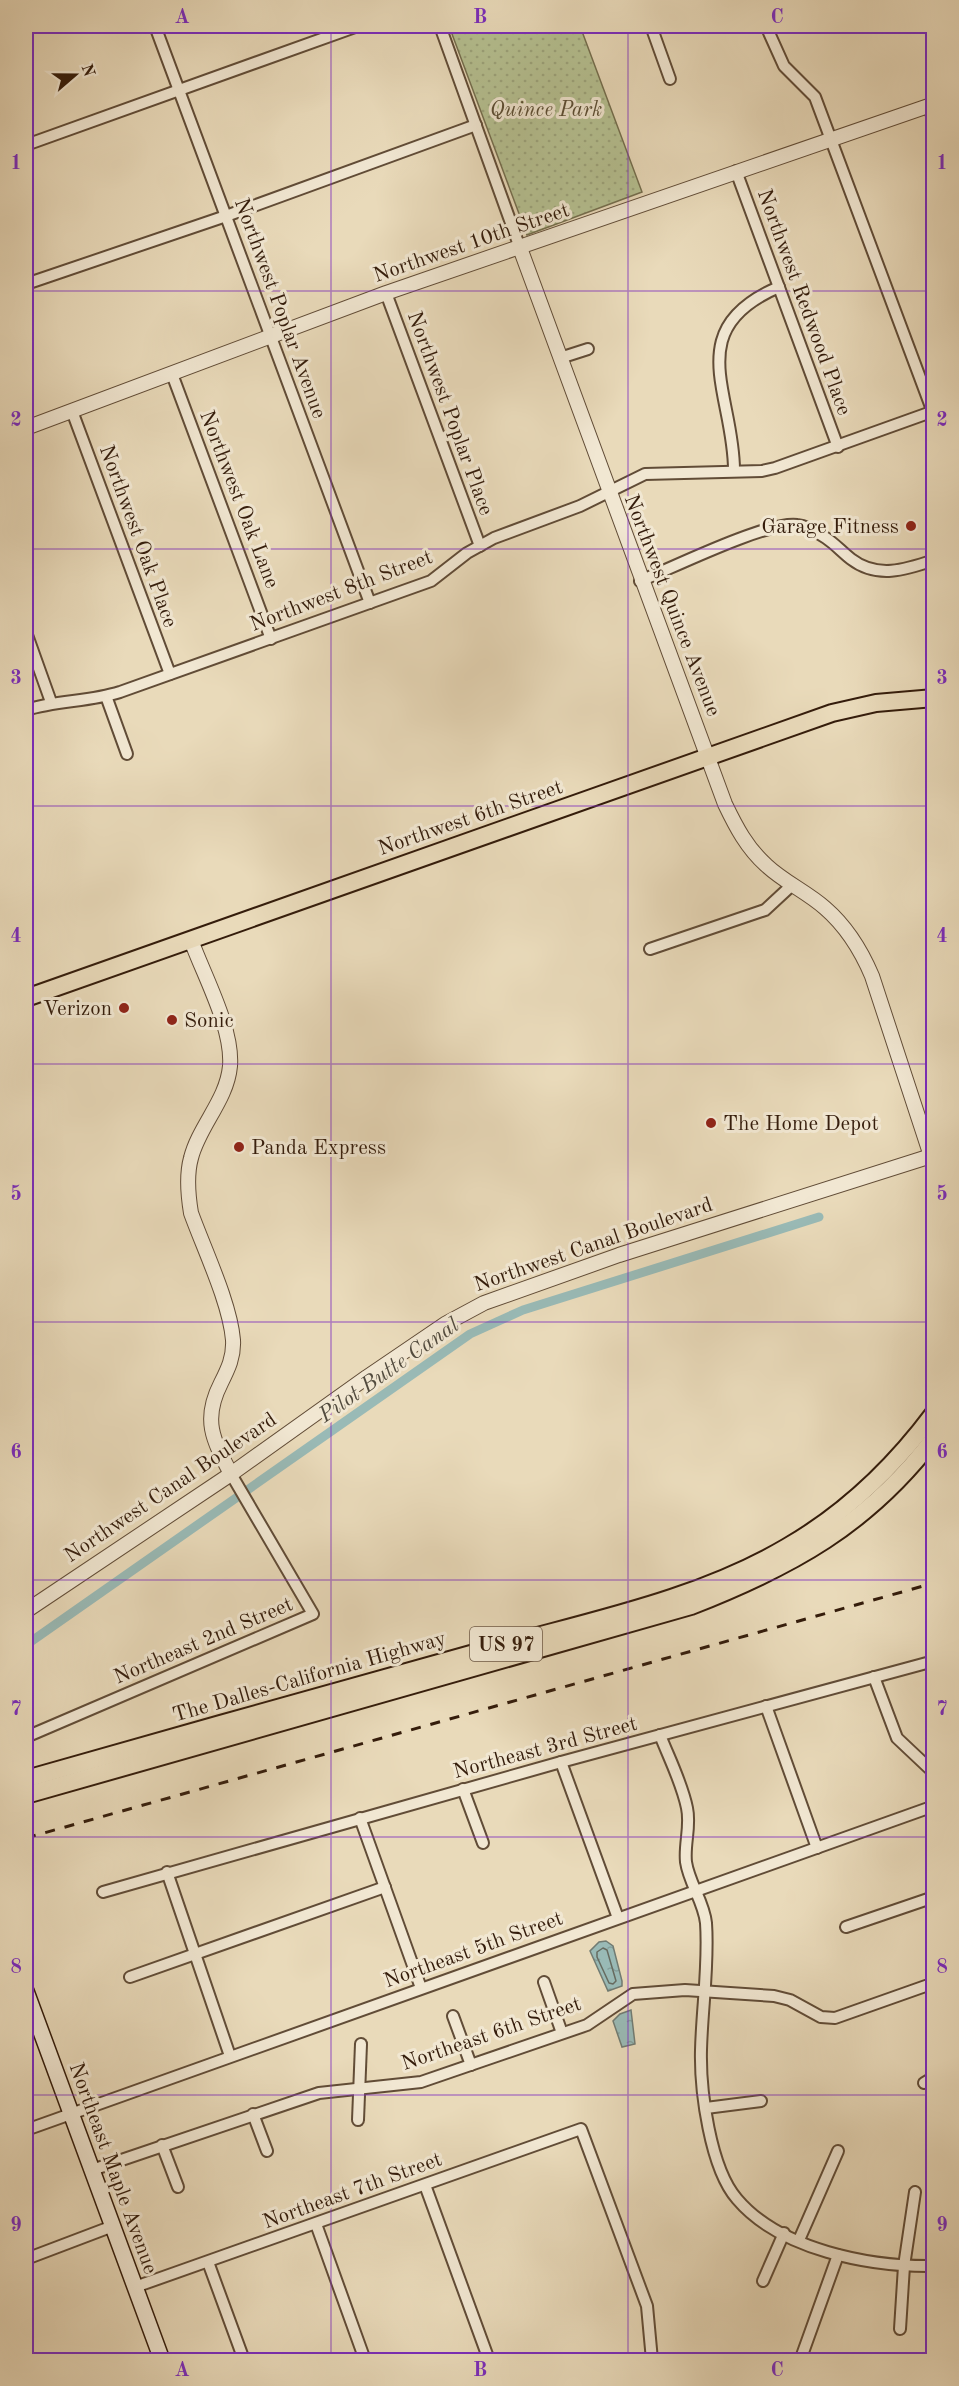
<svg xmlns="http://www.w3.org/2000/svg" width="959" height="2386" viewBox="0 0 959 2386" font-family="'Old Standard TT',serif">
<defs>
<pattern id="park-dots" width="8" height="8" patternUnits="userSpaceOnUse" patternTransform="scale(1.5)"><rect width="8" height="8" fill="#b5c091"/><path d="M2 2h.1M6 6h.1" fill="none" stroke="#9ca47c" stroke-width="1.8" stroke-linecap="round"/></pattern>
<pattern id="water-ripples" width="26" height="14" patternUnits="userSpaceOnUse" patternTransform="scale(1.5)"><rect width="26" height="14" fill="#99bab6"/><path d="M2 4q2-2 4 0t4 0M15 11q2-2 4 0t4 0" fill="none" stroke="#849f9b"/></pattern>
</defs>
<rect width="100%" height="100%" fill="#e9daba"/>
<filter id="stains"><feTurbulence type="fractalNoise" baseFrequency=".00333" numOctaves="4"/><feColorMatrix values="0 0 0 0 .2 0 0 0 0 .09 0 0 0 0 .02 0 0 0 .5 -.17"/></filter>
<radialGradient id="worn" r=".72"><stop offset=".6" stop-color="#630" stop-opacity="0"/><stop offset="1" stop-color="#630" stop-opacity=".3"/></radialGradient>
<polygon fill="url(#park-dots)" stroke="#746e4e" stroke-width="1.5" points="449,26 580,26 642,192 527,235"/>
<g fill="url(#water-ripples)" stroke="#717b72" stroke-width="1.5">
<polygon points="606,1941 613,1946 622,1981 622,1986 608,1991 590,1951 599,1942"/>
<polygon points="631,2010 635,2044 622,2047 613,2021 620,2014"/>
</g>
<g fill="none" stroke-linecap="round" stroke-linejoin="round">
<polygon stroke="#666b60" stroke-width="1.5" points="603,1948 607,1950 616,1981 613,1984 609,1983 597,1957 597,1952"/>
<polyline stroke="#99bab6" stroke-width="9" points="26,1645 470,1334 523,1310 819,1217"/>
<defs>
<g id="minor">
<polyline points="155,26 370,603"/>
<polyline points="440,26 520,248"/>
<polyline points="651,26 670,79"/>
<polyline points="766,26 784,66 815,97 934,415"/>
<polyline points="928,106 934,120"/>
<polyline points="26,145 358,26"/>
<polyline points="736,171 838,447"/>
<polyline points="26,284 226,216 476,125"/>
<polyline points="386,293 480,546"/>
<polyline points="560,358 588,349"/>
<polyline points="172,374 271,639"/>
<polyline points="72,411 170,674"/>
<path d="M734,470C734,394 680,329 779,287"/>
<path d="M640,581C672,568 767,521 797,525C807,526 817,532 826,538C835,544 842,552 851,559C877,579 905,570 934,560"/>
<polyline points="26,632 51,702"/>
<polyline points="106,696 127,754"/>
<path d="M26,710C57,700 89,702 120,692L431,581L467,553L494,538L580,506L645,474L762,471L775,468L934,411"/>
<polyline points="650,949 765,910 792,885"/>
<polyline points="874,1677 897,1738 932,1771 934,1777"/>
<polyline points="766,1706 817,1848"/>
<path d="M660,1735C669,1758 682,1783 687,1808C691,1826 684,1844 686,1862C689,1883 704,1902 706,1923C709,1965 702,2008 701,2050C700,2090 710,2168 737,2199C780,2250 870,2267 934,2266"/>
<polyline points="26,1737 313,1614 231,1474"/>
<polyline points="561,1762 618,1918"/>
<polyline points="463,1789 483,1843"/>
<polyline points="360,1818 421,1988"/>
<polyline points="167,1872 230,2056"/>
<polyline points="103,1892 561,1762 934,1661"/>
<polyline points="846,1927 934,1897"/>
<polyline points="130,1977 385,1887"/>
<polyline points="544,1982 562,2033"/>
<polyline points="453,2016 471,2065"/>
<polyline points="924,2083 934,2077"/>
<polyline points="706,2108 761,2101"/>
<polyline points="253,2114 267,2151"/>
<polyline points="358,2120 361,2044"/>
<polyline points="26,2130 934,1806"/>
<polyline points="162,2145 178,2187"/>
<polyline points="92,2170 319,2093 421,2082 587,2025 633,1994 685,1990 774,1996 790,2000 821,2017 835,2018 934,1983"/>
<polyline points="425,2185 489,2360"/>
<polyline points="316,2224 365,2360"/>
<polyline points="799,2240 838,2151"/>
<polyline points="26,2259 113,2226"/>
<polyline points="208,2262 244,2360"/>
<polyline points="763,2281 784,2233"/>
<polyline points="135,2287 581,2129 647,2306 652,2360"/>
<polyline points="900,2329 904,2266 915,2192"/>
<polyline points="801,2358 838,2255"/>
</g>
<g id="tertiary">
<polyline points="26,428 386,293 934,104"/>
<path d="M191,940C204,976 233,1028 230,1066C227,1100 199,1126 191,1158C186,1176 188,1195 191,1213C204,1249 230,1303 233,1340C234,1357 228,1369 221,1383C202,1420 213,1440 231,1474"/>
<path d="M26,1611L231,1474L367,1377L445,1324L484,1303L619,1255L931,1156L872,976C861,950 847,927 825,908C807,892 784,882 766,865C747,848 736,827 725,804L520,248"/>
</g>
<polyline id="secondary" points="26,1991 162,2360"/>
<polyline id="primary" points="26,998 832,713 876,703 934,698"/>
<g id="trunk">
<path d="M26,1779C180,1735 335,1692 489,1649C589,1621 697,1600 787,1547C846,1513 893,1468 934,1413"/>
<path d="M26,1795L691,1606C791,1567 868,1525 934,1438"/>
</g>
</defs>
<use href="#minor" stroke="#614c37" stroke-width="14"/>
<use href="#tertiary" stroke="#614c37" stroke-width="16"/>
<use href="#secondary" stroke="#341c0b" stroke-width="18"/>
<use href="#primary" stroke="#341c0b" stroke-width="20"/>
<use href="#trunk" stroke="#341c0b" stroke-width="20"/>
<use href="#minor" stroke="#f1e7d2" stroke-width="10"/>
<use href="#tertiary" stroke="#f1e7d2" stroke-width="14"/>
<use href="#secondary" stroke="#f1e7d2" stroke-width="15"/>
<use href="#primary" stroke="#e9daba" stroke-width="16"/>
<use href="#trunk" stroke="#e9daba" stroke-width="16"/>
<polyline stroke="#341c0b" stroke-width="3" stroke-dasharray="10 10" stroke-linecap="butt" points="26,1838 934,1583"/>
</g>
<path fill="none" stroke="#7b2cbf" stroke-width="1.5" stroke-opacity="0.55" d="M331,26V2360M628,26V2360M26,291H934M26,549H934M26,806H934M26,1064H934M26,1322H934M26,1580H934M26,1837H934M26,2095H934"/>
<g fill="#8f2418" stroke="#f1e7d2" stroke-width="2">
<circle cx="911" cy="526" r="6"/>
<circle cx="124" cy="1008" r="6"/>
<circle cx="172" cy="1020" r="6"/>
<circle cx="711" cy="1123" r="6"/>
<circle cx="239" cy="1147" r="6"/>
</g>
<g text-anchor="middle" stroke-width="6" stroke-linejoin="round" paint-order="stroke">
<rect fill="#f1e7d2" stroke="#6d5947" stroke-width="1.5" x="470" y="1627" width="72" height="34" rx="4.5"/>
<g font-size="20" font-weight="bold" fill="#341c0b">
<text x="506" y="1651">US 97</text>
</g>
<g font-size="21" font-style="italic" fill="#5b4d33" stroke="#f1e7d2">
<text x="546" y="116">Quince Park</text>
</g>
<g font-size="21" fill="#341c0b" stroke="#f1e7d2">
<text transform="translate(471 242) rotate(-19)" y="7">Northwest 10th Street</text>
<text transform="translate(805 302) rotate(70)" y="7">Northwest Redwood Place</text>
<text transform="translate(281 308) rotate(70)" y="7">Northwest Poplar Avenue</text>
<text transform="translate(451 413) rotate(70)" y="7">Northwest Poplar Place</text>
<text transform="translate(240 499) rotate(69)" y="7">Northwest Oak Lane</text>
<text transform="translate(139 536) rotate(70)" y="7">Northwest Oak Place</text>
<text transform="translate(341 590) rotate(-21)" y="7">Northwest 8th Street</text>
<text transform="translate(673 605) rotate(69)" y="7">Northwest Quince Avenue</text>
<text transform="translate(470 817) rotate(-19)" y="7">Northwest 6th Street</text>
<text transform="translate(593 1244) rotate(-19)" y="7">Northwest Canal Boulevard</text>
<text transform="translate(170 1487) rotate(-34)" y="7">Northwest Canal Boulevard</text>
<text transform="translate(203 1640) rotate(-23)" y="7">Northeast 2nd Street</text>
<text transform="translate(309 1676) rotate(-16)" y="7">The Dalles-California Highway</text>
<text transform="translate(545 1747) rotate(-15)" y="7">Northeast 3rd Street</text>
<text transform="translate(473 1949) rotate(-20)" y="7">Northeast 5th Street</text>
<text transform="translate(491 2033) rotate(-19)" y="7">Northeast 6th Street</text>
<text transform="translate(114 2168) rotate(70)" y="7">Northeast Maple Avenue</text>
<text transform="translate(352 2190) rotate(-20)" y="7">Northeast 7th Street</text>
</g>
<g font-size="21" fill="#341c0b" stroke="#f1e7d2" text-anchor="start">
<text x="899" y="533" text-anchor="end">Garage Fitness</text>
<text x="112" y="1015" text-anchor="end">Verizon</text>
<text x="184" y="1027">Sonic</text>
<text x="723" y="1130">The Home Depot</text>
<text x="251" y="1154">Panda Express</text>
</g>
<g font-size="22" font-style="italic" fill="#524b3e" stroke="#f1e7d2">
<text transform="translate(388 1369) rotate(-35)" y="8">Pilot Butte Canal</text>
</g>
</g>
<rect width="959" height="2386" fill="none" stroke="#e9daba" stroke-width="66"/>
<g transform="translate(75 75) rotate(70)" stroke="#f1e7d2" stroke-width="4.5" paint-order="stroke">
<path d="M0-4.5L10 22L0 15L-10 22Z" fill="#341c0b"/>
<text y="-9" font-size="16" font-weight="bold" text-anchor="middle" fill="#341c0b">N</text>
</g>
<rect x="33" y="33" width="893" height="2320" fill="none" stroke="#7b2cbf" stroke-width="2"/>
<g font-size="20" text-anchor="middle" font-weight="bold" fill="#7b2cbf">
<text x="182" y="23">A</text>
<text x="480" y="23">B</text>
<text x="777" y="23">C</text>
<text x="16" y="169">1</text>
<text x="942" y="169">1</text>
<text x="16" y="426">2</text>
<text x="942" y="426">2</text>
<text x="16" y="684">3</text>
<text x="942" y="684">3</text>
<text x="16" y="942">4</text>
<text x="942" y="942">4</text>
<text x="16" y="1200">5</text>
<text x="942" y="1200">5</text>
<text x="16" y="1458">6</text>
<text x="942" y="1458">6</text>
<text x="16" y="1715">7</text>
<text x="942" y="1715">7</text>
<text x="16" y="1973">8</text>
<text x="942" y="1973">8</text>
<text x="16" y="2231">9</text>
<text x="942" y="2231">9</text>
<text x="182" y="2376">A</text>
<text x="480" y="2376">B</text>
<text x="777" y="2376">C</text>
</g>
<rect width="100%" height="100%" filter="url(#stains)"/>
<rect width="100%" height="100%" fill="url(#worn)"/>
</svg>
